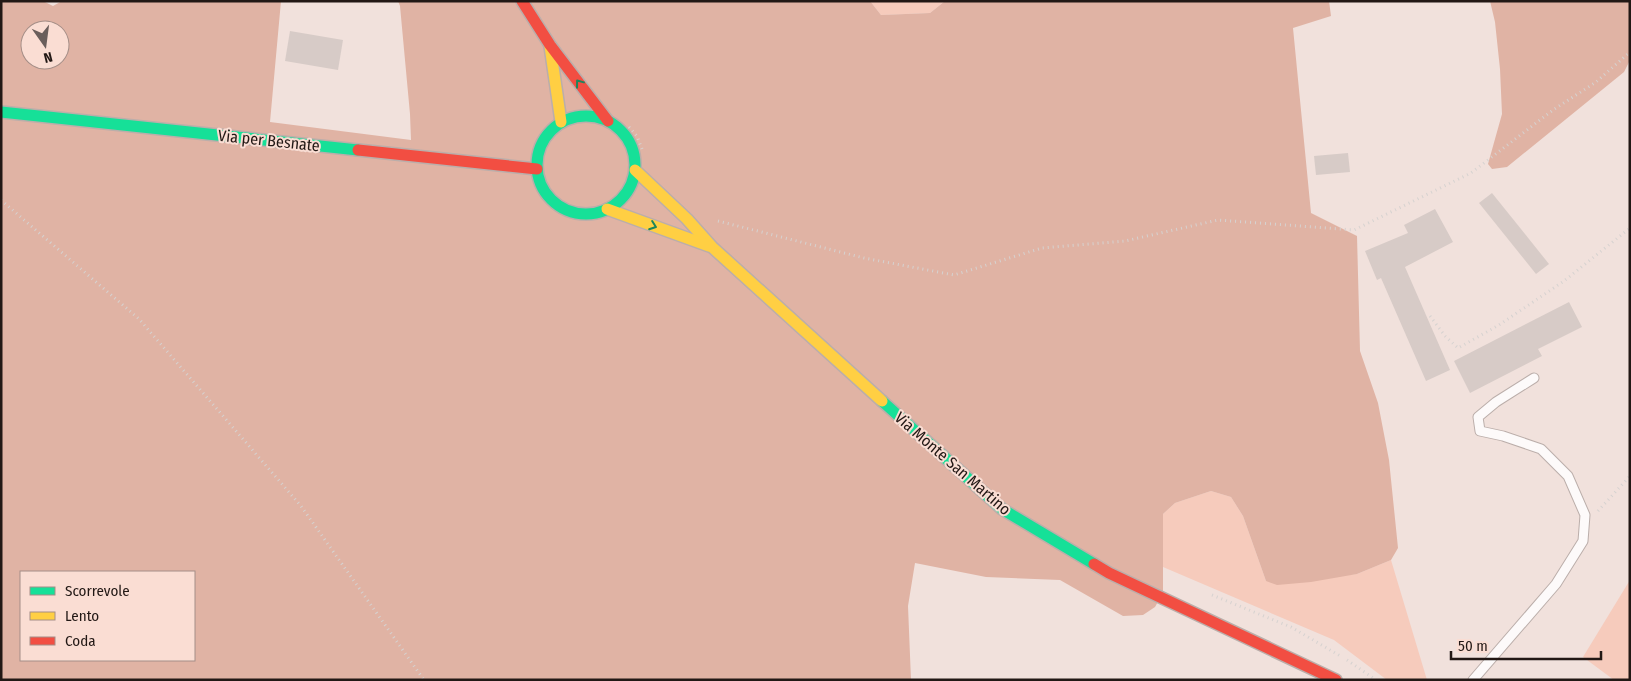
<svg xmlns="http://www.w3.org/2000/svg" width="1631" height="681" viewBox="0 0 1631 681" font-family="'Fira Sans Condensed',sans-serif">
<rect width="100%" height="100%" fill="#f1e1dc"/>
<g fill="#f6cbbc">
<polygon points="870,1 945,1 930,13 881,15"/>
<polygon points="1211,491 1231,497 1243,516 1266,581 1357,574 1391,560 1427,680 1387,680 1334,640 1163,567 1163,514 1175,503"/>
<polygon points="1630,580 1630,680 1614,680 1583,657"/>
</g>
<g fill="#e0b3a4" fill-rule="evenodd">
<path d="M1,1H43L53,6L62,1H281L270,122L411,140L410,114L400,6L398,1H870L881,15L930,13L945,1H1329L1331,16L1293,28L1311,213L1357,236L1360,351L1378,403L1389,460L1398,548L1391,560L1357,574L1311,582L1277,585L1266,581L1243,516L1231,497L1211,491L1175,503L1163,514V593L1155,607L1143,615L1123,616L1060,580L986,577L915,563L908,606L911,680H1ZM30,30H60V60H30ZM21,572H194V660H21Z"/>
<polygon points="1490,1 1630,1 1630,60 1624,72 1507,167 1492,169 1488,164 1502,114 1500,69 1495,22"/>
</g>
<g fill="#d7cbc7">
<polygon points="290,31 343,40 338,70 285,61"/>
<polygon points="1348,153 1350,172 1316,175 1314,156"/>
<polygon points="1492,193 1549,264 1536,274 1479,203"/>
<polygon points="1435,209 1453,242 1405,267 1450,370 1426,381 1381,278 1377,280 1365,251 1408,233 1404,225"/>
<polygon points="1569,302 1582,327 1538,349 1542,356 1470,393 1454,361"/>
</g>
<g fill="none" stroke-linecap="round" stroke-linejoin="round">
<defs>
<polyline id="lane" points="1473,680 1556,584 1583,541 1585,515 1568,476 1541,449 1503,436 1480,431 1478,417 1496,402 1534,378"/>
<g id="fast">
<polyline points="1,112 358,150"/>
<circle cx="586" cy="165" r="49"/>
<polyline points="882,401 1002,509 1094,564"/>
</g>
<g id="slow">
<polyline points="550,46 561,122"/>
<polyline points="635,170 687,219 712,247 882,401"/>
<polyline points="607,209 709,246"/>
</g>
<g id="jam">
<polyline points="522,1 550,45 608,121"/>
<polyline points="358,150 537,169"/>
<polyline points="1094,564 1109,573 1336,680"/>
</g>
</defs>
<use href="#lane" stroke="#bbaeaa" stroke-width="11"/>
<use href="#fast" stroke="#bbaeaa" stroke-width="14"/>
<use href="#slow" stroke="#bbaeaa" stroke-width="14"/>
<use href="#jam" stroke="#bbaeaa" stroke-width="14"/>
<g stroke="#d6d2d0" stroke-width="3" stroke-dasharray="1 4" stroke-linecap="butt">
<polyline points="629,127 637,136 642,149"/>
<polyline points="1,200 139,319 301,506 424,680"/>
<polyline points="718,221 864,258 954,275 1042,248 1125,241 1218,220 1354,230 1471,173 1553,110 1596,82 1630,52"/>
<polyline points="1430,316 1445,336 1458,348 1499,325 1564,281 1630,228"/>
<polyline points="1598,511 1630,476"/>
<polyline points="1212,595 1291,627 1342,657"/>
<polyline points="1347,660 1376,680"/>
</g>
<use href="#lane" stroke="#fdfafa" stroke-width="9"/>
<use href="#fast" stroke="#16e098" stroke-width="11"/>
<use href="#slow" stroke="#ffcf43" stroke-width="11"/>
<use href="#jam" stroke="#f24e42" stroke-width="11"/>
</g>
<defs><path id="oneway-chevron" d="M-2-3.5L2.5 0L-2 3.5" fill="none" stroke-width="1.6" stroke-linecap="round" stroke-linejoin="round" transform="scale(1.25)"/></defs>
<g stroke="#1b865d">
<use href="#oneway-chevron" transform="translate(579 83) rotate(-127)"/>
<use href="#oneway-chevron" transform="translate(653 226) rotate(20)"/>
</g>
<g text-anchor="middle" stroke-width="4" stroke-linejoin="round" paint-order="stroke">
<g font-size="16" fill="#221815" stroke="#faddd3">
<text transform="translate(269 140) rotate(6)" y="6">Via per Besnate</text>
<text transform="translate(953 463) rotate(41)" y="6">Via Monte San Martino</text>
</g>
</g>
<rect width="1631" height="681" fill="none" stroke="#221815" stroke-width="5"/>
<rect x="20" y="571" width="175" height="90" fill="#faddd3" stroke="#a48e87"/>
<rect x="30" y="587" width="25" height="8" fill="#16e098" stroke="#a48e87"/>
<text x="65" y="596" font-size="15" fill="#221815">Scorrevole</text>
<rect x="30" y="612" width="25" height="8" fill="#ffcf43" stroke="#a48e87"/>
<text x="65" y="621" font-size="15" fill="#221815">Lento</text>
<rect x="30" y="637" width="25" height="8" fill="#f24e42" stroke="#a48e87"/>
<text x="65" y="646" font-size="15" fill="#221815">Coda</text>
<g transform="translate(45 45) rotate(166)"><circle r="24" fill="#faddd3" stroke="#a48e87"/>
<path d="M0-4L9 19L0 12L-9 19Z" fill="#6a5e5b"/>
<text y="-8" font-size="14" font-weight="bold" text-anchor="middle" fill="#221815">N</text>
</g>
<path d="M1451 651v8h150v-8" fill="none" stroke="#221815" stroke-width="2.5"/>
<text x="1458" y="651" font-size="15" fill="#221815" stroke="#faddd3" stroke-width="4" paint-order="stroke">50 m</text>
</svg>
